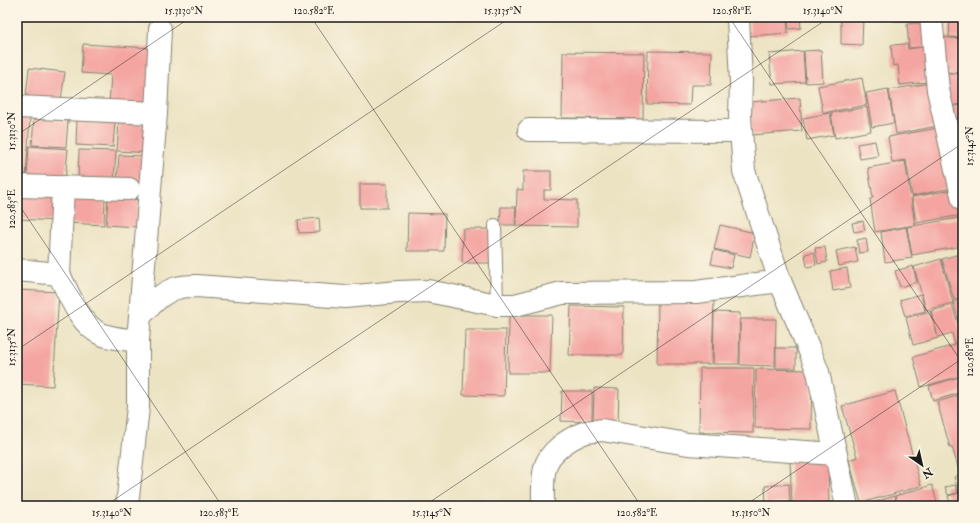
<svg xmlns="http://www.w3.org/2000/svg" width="980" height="523" viewBox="0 0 980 523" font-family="'IM FELL Double Pica',serif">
<rect width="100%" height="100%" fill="#fcf5e5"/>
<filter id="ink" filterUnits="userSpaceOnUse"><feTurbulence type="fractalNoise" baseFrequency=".025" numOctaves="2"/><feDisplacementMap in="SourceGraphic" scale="8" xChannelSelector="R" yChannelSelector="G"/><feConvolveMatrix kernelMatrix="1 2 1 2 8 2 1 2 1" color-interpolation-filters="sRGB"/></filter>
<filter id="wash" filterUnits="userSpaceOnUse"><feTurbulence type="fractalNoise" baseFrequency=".012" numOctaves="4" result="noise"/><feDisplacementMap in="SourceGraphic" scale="16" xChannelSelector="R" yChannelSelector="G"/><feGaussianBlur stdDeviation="0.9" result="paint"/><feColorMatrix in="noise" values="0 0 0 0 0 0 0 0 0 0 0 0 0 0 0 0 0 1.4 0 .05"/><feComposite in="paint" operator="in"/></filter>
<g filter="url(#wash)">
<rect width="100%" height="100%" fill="#ece3c3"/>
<g id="blocks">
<g fill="#f4a5a2">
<polygon points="749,17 787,17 788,33 750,36"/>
<polygon points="788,17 800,17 801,28 789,29"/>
<polygon points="841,17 863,17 862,45 841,44"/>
<rect x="894" y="17" width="32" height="4"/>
<polygon points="950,17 963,17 963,38 949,37"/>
<polygon points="930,22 936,81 900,85 898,65 893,66 891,45 907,44 908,49 922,47 909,48 907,24"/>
<polygon points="939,37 963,39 963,71 957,71 957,73 937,72"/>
<polygon points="83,44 152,48 148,107 109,105 111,75 81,73"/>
<polygon points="821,50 823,82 806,83 804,51"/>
<polygon points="648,51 712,52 711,85 691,85 690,105 647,104"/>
<polygon points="803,51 805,82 772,84 769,54"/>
<polygon points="563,52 644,53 643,119 562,118"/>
<polygon points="29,68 65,72 61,100 26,96"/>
<polygon points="963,73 963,104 946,106 943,75"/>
<polygon points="862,78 867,105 823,113 818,86"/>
<polygon points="936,82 943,125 896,134 889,90"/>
<polygon points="888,89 894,123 872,127 866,93"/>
<polygon points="800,98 802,131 752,135 750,102"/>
<polygon points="963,105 963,128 951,130 949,107"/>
<polygon points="867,107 871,131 835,138 831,113"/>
<polygon points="830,113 834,135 807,140 803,118"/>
<polygon points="17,117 30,118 26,177 17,177"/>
<polygon points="34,118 68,121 66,147 32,145"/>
<polygon points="77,119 115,122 113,147 76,145"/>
<polygon points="119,121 153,124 151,153 117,151"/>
<polygon points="944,127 957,187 912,196 906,160 892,162 888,137"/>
<polygon points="956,130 963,130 963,186"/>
<polygon points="875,141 878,156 860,159 857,144"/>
<polygon points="29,146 68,149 65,181 27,178"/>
<polygon points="79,150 116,151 114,182 78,181"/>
<polygon points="119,155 144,156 143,183 117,181"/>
<polygon points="905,161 915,225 875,232 870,199 873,198 868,168"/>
<polygon points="523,171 551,171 551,190 544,190 544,199 577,200 577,227 516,226 517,189 523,190"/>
<rect x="360" y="184" width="27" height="24"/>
<polygon points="957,189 962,215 916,223 912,197"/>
<polygon points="17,194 60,197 59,221 17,219"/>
<polygon points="69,195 105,197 104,225 67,223"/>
<polygon points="108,197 139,200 137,227 106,225"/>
<polygon points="501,207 516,207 515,225 500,225"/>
<polygon points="408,213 445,214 444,251 407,251"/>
<polygon points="963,217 963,246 912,255 907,227"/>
<polygon points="319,218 320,232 299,233 298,220"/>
<polygon points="863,221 865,230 854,232 852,223"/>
<polygon points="720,225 755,233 750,257 714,249"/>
<polygon points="906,227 912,258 885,262 881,232"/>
<polygon points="463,229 491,229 490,263 462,263"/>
<polygon points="866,238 868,252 859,253 857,240"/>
<polygon points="825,247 827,262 818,264 815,248"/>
<polygon points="855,247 858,262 839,266 836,251"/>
<polygon points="714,250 734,255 731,268 711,264"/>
<polygon points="814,252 816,265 807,267 805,254"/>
<polygon points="963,253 963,298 954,300 942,259"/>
<polygon points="941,259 953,303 926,310 914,267"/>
<polygon points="913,266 917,282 900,287 895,271"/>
<polygon points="847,268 850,288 833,291 830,271"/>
<polygon points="17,290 59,292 53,386 17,384"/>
<polygon points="921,294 925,311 905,316 900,300"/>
<polygon points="658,299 714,299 712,364 657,364"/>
<polygon points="963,299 963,334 953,302"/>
<polygon points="952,305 963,338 963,343 959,344 963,358 963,378 962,376 921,387 913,357 955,345 952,333 938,337 931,311"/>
<polygon points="571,306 624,307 623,355 569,355"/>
<polygon points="930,311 938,338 913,345 906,318"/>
<polygon points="714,312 740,313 739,364 713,364"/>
<polygon points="509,315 552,315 550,373 508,373"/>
<polygon points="740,319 776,319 775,366 740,365"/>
<polygon points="465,330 506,330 504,396 463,395"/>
<rect x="776" y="348" width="20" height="20"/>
<polygon points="700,368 754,368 753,433 699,432"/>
<polygon points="756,369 812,370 811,429 755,428"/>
<polygon points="959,377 963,392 933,401 929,386"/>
<polygon points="594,388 619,389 618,422 593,422"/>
<polygon points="562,391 592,391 592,422 561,421"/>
<polygon points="895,391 921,486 861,503 849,460 857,457 842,406"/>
<polygon points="963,394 963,474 960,474 952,447 950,447 937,402"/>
<polygon points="828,461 829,503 792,505 790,462"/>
<polygon points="963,474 963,491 959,493 954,477"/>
<polygon points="789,484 790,502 766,503 765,486"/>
<polygon points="932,485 938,506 898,506 895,496"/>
<polygon points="955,485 958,493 948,495 945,487"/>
<polygon points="963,492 963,506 951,506 948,496"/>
<polygon points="895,496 897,506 866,506 865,505"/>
</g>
</g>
</g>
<g filter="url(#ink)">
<use href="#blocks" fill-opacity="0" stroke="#848070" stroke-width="1"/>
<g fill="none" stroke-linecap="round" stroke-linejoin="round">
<defs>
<polyline id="service" points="495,225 497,305"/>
<g id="minor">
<polyline points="738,17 741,82 740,116 744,171 780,281"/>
<polyline points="931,17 938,90 963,200"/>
<polyline points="17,107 156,113"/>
<polyline points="529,130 741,131"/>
<polyline points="17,186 129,189"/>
<path d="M17,270L59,274C68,293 81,326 101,334C112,339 126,339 138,341"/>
<polyline points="59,274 63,187"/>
<path d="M140,316C151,305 162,292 177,288C183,286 190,286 196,286L345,297L398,292L428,291L497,305H515L562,293L696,292L780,281L809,349L818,372L847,506"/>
<polyline points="127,506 138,407 138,341 156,113 160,29"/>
<path d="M543,506C543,494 542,480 545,468C549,451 570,438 586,432C591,431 597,431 602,430L688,444L836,454"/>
</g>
</defs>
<use href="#service" stroke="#848070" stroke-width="14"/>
<use href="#minor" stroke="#848070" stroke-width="24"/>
<use href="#service" stroke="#fff" stroke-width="12"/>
<use href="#minor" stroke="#fff" stroke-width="22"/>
</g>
</g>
<path fill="none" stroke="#1c1c1c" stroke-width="1" stroke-opacity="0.45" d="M311,17L641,506M729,17L963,364M17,135L191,17M17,202L222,506M17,350L511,17M105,506L830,17M424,506L963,143M744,506L963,358"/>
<rect width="980" height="523" fill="none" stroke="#fcf5e5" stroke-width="44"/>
<g transform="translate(922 465) rotate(146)" stroke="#fcf5e5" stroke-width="3" paint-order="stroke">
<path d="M0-3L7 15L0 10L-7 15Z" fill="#1c1c1c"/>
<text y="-6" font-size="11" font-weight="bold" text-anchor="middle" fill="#1c1c1c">N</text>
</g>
<rect x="22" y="22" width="936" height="479" fill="none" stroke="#1c1c1c" stroke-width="1.5"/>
<g font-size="10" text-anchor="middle" fill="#1c1c1c">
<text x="184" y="14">15.3130°N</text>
<text x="314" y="14">120.582°E</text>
<text x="503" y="14">15.3135°N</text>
<text x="732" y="14">120.581°E</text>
<text x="823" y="14">15.3140°N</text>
<text transform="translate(11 131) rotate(-90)" y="4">15.3130°N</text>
<text transform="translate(969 146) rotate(-90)" y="4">15.3145°N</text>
<text transform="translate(11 209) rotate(-90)" y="4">120.583°E</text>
<text transform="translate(11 347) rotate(-90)" y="4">15.3135°N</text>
<text transform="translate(969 357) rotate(-90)" y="4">120.581°E</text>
<text x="112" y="516">15.3140°N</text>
<text x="219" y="516">120.583°E</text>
<text x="432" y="516">15.3145°N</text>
<text x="637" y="516">120.582°E</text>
<text x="751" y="516">15.3150°N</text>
</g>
</svg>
